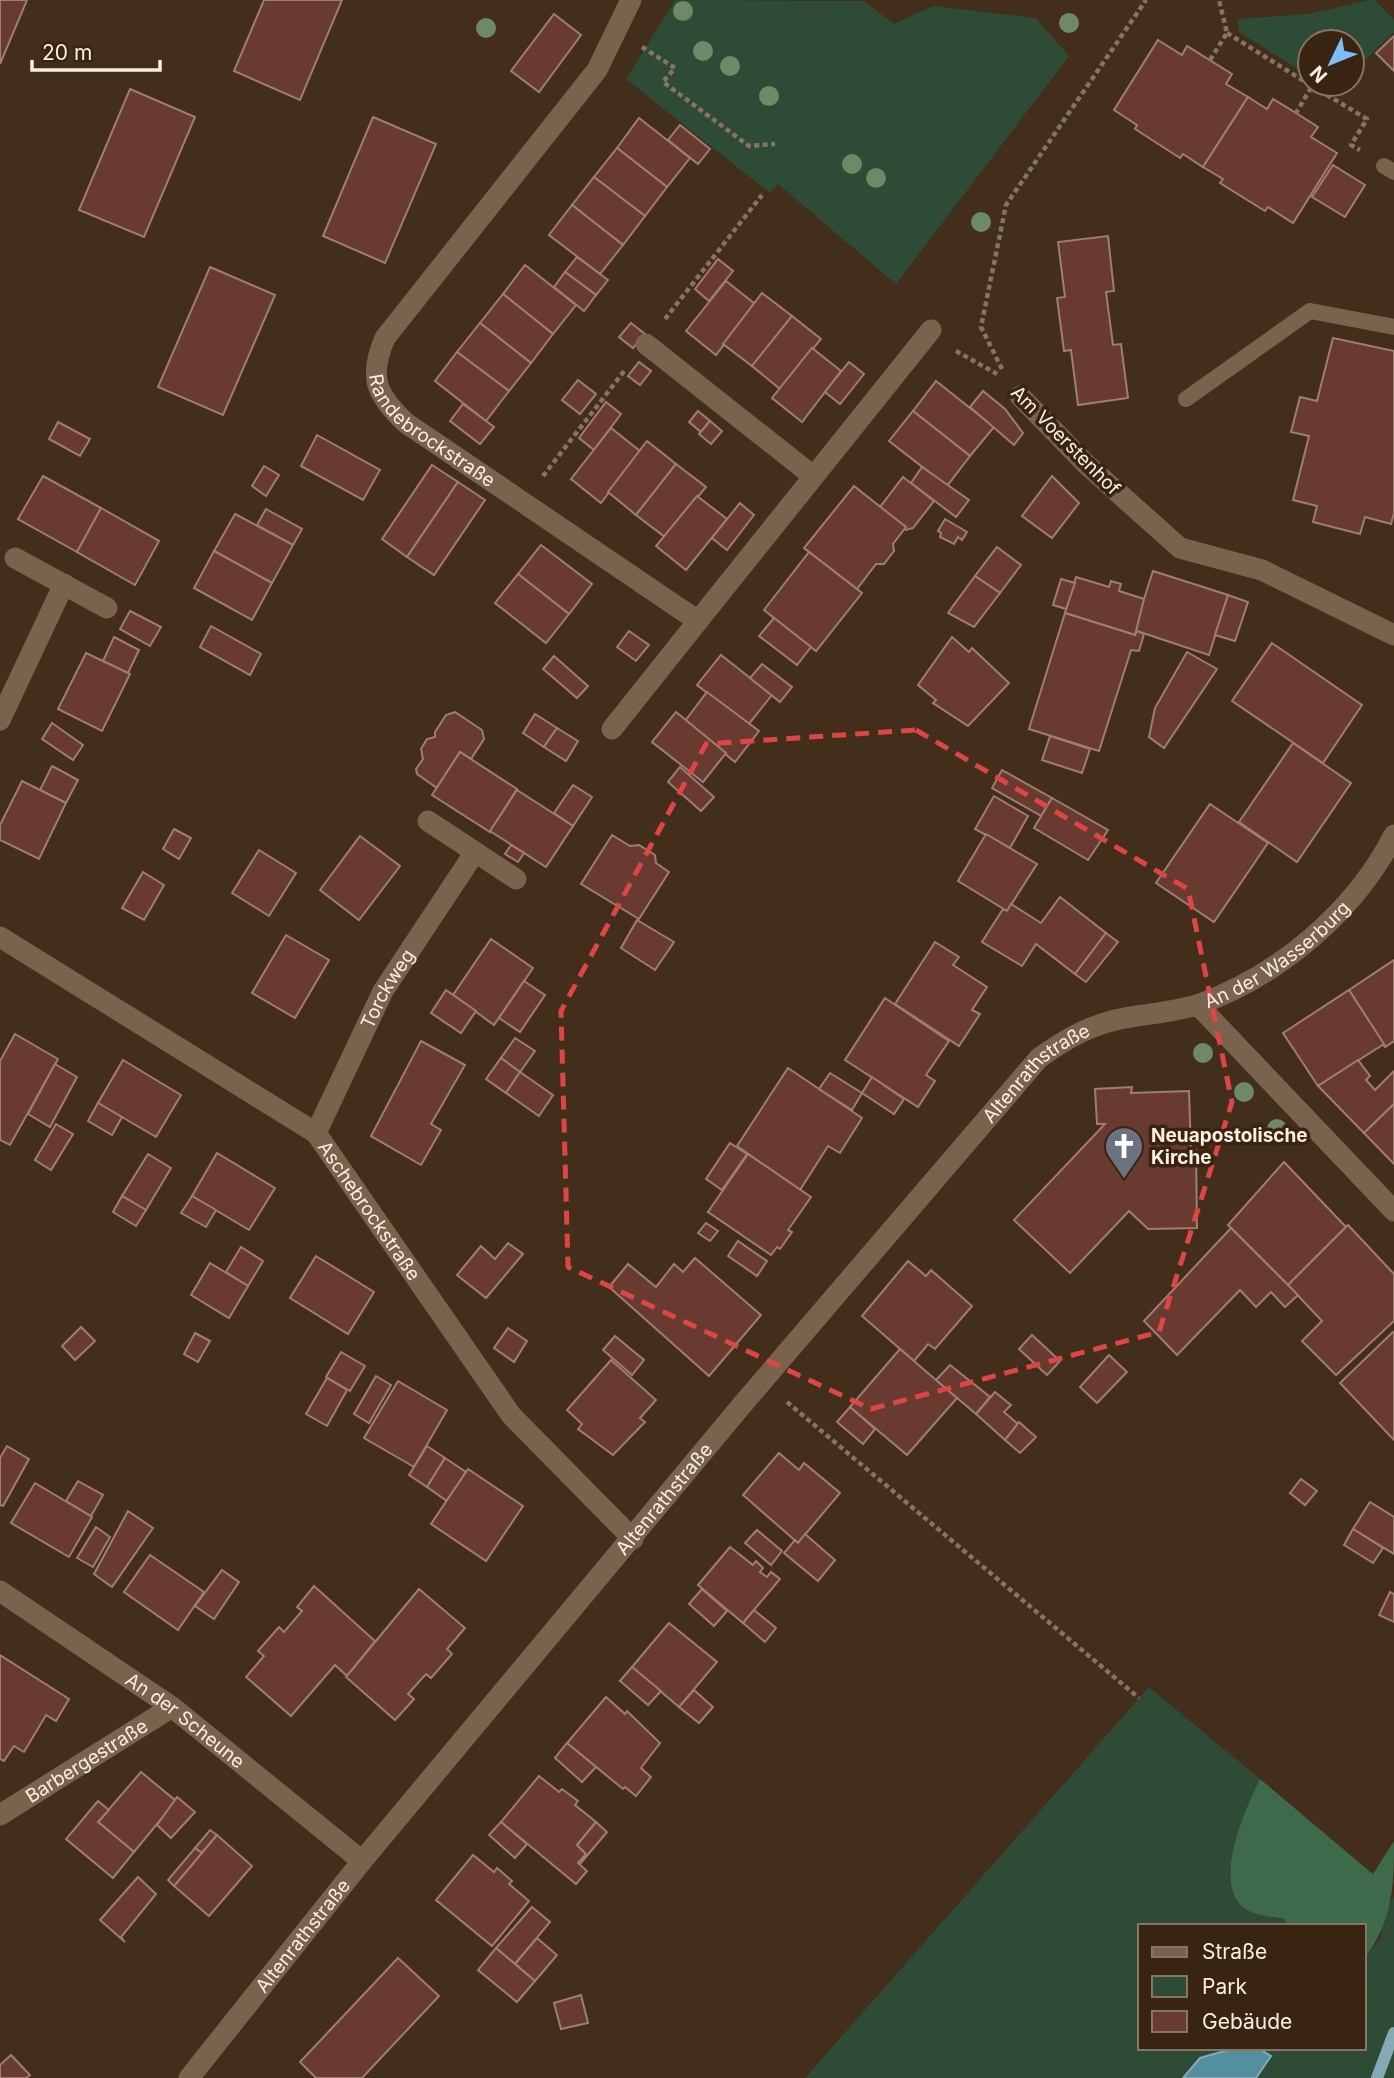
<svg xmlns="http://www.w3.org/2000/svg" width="1394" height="2078" viewBox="0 0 1394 2078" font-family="Inter,sans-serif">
<rect width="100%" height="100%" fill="#432e1b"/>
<g fill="#2e4b36">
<polygon points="675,0 864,1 894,24 933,6 1036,18 1069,56 896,284 778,184 770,193 626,79"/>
<polygon points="1369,0 1375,0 1394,20 1394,32 1352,73 1352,42 1310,42 1310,77 1239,32 1238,19 1309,14"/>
<path d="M1149,1687L1260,1779C1246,1807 1209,1887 1247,1910C1257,1916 1273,1917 1285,1919L1288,1926H1140V2048H1364V1959L1380,1939L1386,1911L1394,1896V2078H805Z"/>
</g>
<path fill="#3f694b" d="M1260,1779L1373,1874L1394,1841C1394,1887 1393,1921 1364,1959V1926H1288L1284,1919C1273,1917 1257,1916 1247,1910C1209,1887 1246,1807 1260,1779Z"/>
<polygon fill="#548ea1" stroke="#86aab4" stroke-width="2" points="1235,2048 1258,2048 1271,2056 1256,2078 1183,2078 1200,2058"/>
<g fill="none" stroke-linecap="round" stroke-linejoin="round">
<polyline stroke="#86aab4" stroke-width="12" points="1377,2078 1394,2033"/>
</g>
<g fill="#683a30" stroke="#9e7d74" stroke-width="2">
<polygon points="0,0 27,0 0,64"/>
<polygon points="264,0 342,0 300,100 234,71"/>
<polygon points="554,14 581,35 539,92 511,71"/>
<polygon points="1394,36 1394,71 1376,53"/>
<polygon points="1158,40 1182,55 1187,46 1232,74 1226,84 1248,97 1203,167 1183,154 1180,158 1135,129 1137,125 1114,110"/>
<polygon points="130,89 195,117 144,237 79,210"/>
<polygon points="1248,97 1267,109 1273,99 1296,113 1318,127 1311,137 1337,153 1293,223 1268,207 1265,211 1220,183 1223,179 1203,167"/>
<polygon points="373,117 436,144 385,263 323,236"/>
<polygon points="639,118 690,158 667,187 617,148"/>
<polygon points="680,125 710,149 698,164 668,140"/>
<polygon points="617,148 667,187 645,216 594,177"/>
<polygon points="1333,165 1365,185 1345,217 1312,197"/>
<polygon points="594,177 645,216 623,245 572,205"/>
<polygon points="572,205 623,245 600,274 549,235"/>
<polygon points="1108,236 1114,291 1106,292 1113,345 1121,344 1128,398 1078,405 1071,350 1064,351 1057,298 1065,297 1058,242"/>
<polygon points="577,257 608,280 596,295 565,272"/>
<polygon points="718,259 733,271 709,301 695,289"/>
<polygon points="525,265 576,305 553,334 503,294"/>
<polygon points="210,267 275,295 223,415 158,387"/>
<polygon points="565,272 596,295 584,311 554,287"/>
<polygon points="726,281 755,304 716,355 686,331"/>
<polygon points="762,293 792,316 752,366 723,344"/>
<polygon points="503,294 553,334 531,363 480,323"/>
<polygon points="792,316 821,339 780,389 752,366"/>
<polygon points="480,323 531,363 509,391 457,352"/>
<polygon points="631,323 645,334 633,348 619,337"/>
<polygon points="1333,338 1394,351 1394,513 1391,524 1365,517 1360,534 1313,522 1317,506 1293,500 1309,436 1291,432 1300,397 1317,401"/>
<polygon points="812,348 841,371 802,422 772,398"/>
<polygon points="457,352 509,391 486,421 435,381"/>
<polygon points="639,362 651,371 640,385 628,376"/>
<polygon points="849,362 864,374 840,404 825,392"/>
<polygon points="578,380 596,394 580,414 562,400"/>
<polygon points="936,381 994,427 970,456 913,411"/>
<polygon points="983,391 1005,409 1023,433 1014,445 970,407"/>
<polygon points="606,402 621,414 594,450 579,438"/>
<polygon points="463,404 494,427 480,444 450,421"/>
<polygon points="698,411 710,421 701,432 689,422"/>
<polygon points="913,411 970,456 947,486 889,441"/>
<polygon points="710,421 722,431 711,444 699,434"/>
<polygon points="58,422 90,439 80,456 49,439"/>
<polygon points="611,428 640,451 601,503 571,479"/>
<polygon points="317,435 380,470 363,500 301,466"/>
<polygon points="647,441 676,464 636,515 608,492"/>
<polygon points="676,464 706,487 665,537 636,515"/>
<polygon points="432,465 458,482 407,557 382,539"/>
<polygon points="264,466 279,475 266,496 252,486"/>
<polygon points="922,467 969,500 956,517 911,483"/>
<polygon points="43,476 101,508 77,552 18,519"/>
<polygon points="1052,476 1079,503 1052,538 1022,516"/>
<polygon points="903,477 934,501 913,528 906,530 880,507"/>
<polygon points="458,482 485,500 434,575 407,557"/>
<polygon points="854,486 906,527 893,544 894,551 884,564 876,564 857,589 804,548"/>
<polygon points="697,496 727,519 686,570 656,546"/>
<polygon points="740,503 754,515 727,550 712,538"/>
<polygon points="101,508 159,541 135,585 77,552"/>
<polygon points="266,509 302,529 293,545 257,525"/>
<polygon points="235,514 293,545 272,583 214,551"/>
<polygon points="945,519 967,532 962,540 958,537 954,544 940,537 941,533 938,531"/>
<polygon points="541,545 592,584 569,614 518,574"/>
<polygon points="997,547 1021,565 1000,593 975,576"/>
<polygon points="214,551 272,583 252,620 194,588"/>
<polygon points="809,552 862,593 816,651 764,610"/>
<polygon points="1153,571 1228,595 1209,655 1134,630"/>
<polygon points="518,574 569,614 546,643 495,603"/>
<polygon points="975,576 1000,593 974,627 948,613"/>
<polygon points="1076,577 1109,587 1111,581 1121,584 1119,591 1144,599 1135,635 1065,613"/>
<polygon points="1061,579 1075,583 1066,609 1053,605"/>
<polygon points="1228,595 1248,602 1235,641 1215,635"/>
<polygon points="130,611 161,627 150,646 120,629"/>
<polygon points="1065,613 1135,635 1137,631 1144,634 1139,651 1131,650 1099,751 1029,729"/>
<polygon points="774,618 811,647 797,665 759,636"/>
<polygon points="211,626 261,654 250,675 200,647"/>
<polygon points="629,631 649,645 636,661 617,647"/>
<polygon points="114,637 139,650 128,673 103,661"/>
<polygon points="952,637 969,652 972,648 1009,683 968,726 933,703 936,700 918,685"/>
<polygon points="1272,643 1362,705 1323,763 1232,701"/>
<polygon points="1187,652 1217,669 1164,748 1149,737 1155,708"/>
<polygon points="86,653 130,674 102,731 58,709"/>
<polygon points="721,655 772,695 748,725 697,685"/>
<polygon points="554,656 588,686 577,698 543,669"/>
<polygon points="762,664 792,687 780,702 750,678"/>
<polygon points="707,692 759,731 735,762 685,721"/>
<polygon points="455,712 482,730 484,739 471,759 460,752 437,788 417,774 416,769 423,759 421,749 427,739 435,737 435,732 446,715"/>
<polygon points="676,712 726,753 703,782 652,742"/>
<polygon points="535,714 557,728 544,747 523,733"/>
<polygon points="52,723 83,745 73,760 42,739"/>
<polygon points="557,728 578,741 566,761 544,747"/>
<polygon points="1050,736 1090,749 1082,773 1042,760"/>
<polygon points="1293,743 1351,783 1297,862 1239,822"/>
<polygon points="460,752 517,789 490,832 432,795"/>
<polygon points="52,766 78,780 66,803 40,790"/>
<polygon points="680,767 714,797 701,811 668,782"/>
<polygon points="1002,770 1052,798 1041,816 992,788"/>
<polygon points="22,781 66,803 39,859 0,840 0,825"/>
<polygon points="573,785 592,797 573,826 554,813"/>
<polygon points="517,790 573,826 546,867 490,831"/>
<polygon points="994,796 1028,816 1010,848 975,829"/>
<polygon points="1052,798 1108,830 1088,860 1034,828"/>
<polygon points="1210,804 1268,843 1214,922 1156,883"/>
<polygon points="174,829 191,838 179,859 163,849"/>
<polygon points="986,834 1037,864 1007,911 958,881"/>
<polygon points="612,835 630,846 639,845 655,855 656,863 669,872 639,919 581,884"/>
<polygon points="360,836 400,866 359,920 320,890"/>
<polygon points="511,845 524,853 518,862 505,854"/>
<polygon points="259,850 296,873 269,916 232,893"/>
<polygon points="143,872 164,885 144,920 122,908"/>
<polygon points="1060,897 1106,933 1075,974 1036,944 1022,966 982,942 1003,909 1007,911 1011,904 1041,923"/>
<polygon points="637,920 674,942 655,970 621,948"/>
<polygon points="1106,933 1118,942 1086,982 1075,974"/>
<polygon points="286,935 329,960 295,1018 252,993"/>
<polygon points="491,939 533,968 494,1025 453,995"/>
<polygon points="935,942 959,957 953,965 987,987 972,1010 980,1014 959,1046 895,1004"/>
<polygon points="1394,960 1394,1041 1385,1047 1349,990"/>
<polygon points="524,981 545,995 520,1032 499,1018"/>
<polygon points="446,990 476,1011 461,1033 431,1013"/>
<polygon points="1349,990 1384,1044 1318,1086 1283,1033"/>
<polygon points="885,998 949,1041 926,1075 935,1081 918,1107 845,1060"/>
<polygon points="15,1034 58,1059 10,1145 0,1140 0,1061"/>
<polygon points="515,1038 535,1051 520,1072 501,1058"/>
<polygon points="421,1041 465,1065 431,1124 441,1130 421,1165 371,1136"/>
<polygon points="501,1058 520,1072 506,1093 486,1079"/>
<polygon points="123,1060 181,1095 156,1137 98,1103"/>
<polygon points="1358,1060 1370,1076 1366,1080 1375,1090 1394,1071 1394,1104 1364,1133 1318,1086"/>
<polygon points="55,1064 77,1077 50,1127 28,1114"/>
<polygon points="788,1068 862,1118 840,1153 828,1146 800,1190 737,1146"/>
<polygon points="520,1072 553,1095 539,1116 506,1093"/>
<polygon points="830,1073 862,1093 852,1110 819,1089"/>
<polygon points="872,1077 904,1099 894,1114 862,1093"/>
<polygon points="1132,1087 1131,1093 1189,1091 1191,1150 1196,1150 1197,1228 1148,1229 1129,1211 1070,1273 1014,1220 1105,1124 1097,1124 1095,1089"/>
<polygon points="98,1103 122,1117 112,1135 88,1121"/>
<polygon points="1394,1104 1394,1164 1364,1133"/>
<polygon points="56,1124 73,1134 51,1170 35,1160"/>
<polygon points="730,1143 747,1154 722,1190 706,1179"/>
<polygon points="217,1153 275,1188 249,1230 192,1196"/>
<polygon points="148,1154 171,1168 146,1210 122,1196"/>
<polygon points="748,1154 811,1197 788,1230 792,1232 780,1249 777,1247 771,1255 708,1212"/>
<polygon points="1284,1162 1346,1227 1288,1285 1228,1225"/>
<polygon points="122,1196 146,1210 136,1226 113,1212"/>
<polygon points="192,1196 216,1210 206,1227 181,1213"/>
<polygon points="706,1223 718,1231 710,1241 698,1233"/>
<polygon points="1348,1225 1394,1274 1394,1321 1336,1375 1302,1341 1322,1321 1288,1285"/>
<polygon points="1231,1228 1298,1295 1285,1307 1271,1292 1256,1307 1240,1290 1177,1355 1144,1321"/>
<polygon points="738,1241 767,1261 757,1276 728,1256"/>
<polygon points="508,1243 523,1254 486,1298 457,1275 481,1246 495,1259"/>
<polygon points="241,1247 263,1261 248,1286 226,1272"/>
<polygon points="316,1256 374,1292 348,1334 290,1298"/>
<polygon points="695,1258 761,1315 709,1376 609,1287 628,1264 656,1287 674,1264 683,1272"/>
<polygon points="908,1261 926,1276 931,1270 972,1306 935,1349 928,1344 914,1361 862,1316"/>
<polygon points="210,1263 248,1286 229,1318 191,1295"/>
<polygon points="81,1327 95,1341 75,1360 62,1346"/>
<polygon points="508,1328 527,1341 514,1362 494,1348"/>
<polygon points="1393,1332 1394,1333 1394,1440 1340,1383"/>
<polygon points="195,1333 210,1341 198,1362 184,1354"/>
<polygon points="1032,1335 1060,1361 1047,1375 1019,1349"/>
<polygon points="615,1336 644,1360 632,1375 603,1350"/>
<polygon points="900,1349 957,1398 907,1455 850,1407"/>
<polygon points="341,1352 365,1366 350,1391 326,1377"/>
<polygon points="1109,1355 1127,1372 1097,1403 1080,1387"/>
<polygon points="611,1360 656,1400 640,1418 645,1422 613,1455 578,1429 582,1424 567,1410"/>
<polygon points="950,1365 990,1397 976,1414 936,1380"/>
<polygon points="376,1376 391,1385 369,1423 354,1414"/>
<polygon points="327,1378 347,1390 327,1426 306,1414"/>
<polygon points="398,1381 447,1410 414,1467 364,1438"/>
<polygon points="995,1392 1011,1405 1004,1412 1018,1424 1005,1440 976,1414"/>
<polygon points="850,1407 875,1429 863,1444 837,1422"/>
<polygon points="1019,1422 1036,1437 1020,1453 1005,1440"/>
<polygon points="7,1446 29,1459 3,1506 0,1505 0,1458"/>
<polygon points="427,1446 445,1458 427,1487 409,1475"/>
<polygon points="779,1453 799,1470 804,1463 840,1493 798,1543 743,1495"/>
<polygon points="445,1458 466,1472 447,1501 427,1487"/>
<polygon points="468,1469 523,1506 486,1561 431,1524"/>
<polygon points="1301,1479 1317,1491 1305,1505 1290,1493"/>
<polygon points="78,1481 103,1495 91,1516 66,1501"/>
<polygon points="35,1483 92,1517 69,1557 11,1523"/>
<polygon points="1370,1502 1394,1517 1394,1554 1353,1529"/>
<polygon points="128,1511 153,1528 112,1587 94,1574"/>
<polygon points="96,1527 110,1537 93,1567 77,1558"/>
<polygon points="1353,1529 1383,1548 1373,1563 1344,1545"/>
<polygon points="757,1530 782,1551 771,1565 745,1543"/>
<polygon points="805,1534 835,1560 818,1581 784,1553 795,1540 798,1543"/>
<polygon points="730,1547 753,1565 756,1561 763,1568 760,1572 767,1577 771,1572 780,1579 743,1623 698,1585"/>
<polygon points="150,1555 204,1592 178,1630 124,1592"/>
<polygon points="222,1570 239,1582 214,1619 195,1606"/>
<polygon points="314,1586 375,1641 347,1676 335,1665 291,1716 246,1677 264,1656 258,1651 279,1627 284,1632 302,1611 297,1607"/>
<polygon points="419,1589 465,1628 447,1649 452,1654 431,1678 426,1674 408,1694 414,1699 395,1720 346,1677"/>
<polygon points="702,1589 727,1611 714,1626 689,1604"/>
<polygon points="1390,1592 1394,1594 1394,1622 1379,1615"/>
<polygon points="754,1610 776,1628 765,1642 743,1623"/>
<polygon points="669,1623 717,1662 679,1707 632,1667"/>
<polygon points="0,1655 69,1699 56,1721 46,1715 24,1752 14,1746 4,1761 0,1759"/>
<polygon points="632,1667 661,1691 648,1705 620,1681"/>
<polygon points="694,1690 713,1707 699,1723 679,1707"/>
<polygon points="606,1697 625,1714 627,1711 660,1743 641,1768 651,1777 636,1796 625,1787 623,1789 567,1743"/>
<polygon points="567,1743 596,1767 582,1782 555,1758"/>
<polygon points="141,1772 176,1801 134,1852 98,1822"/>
<polygon points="539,1776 559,1792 562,1789 578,1801 575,1805 596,1822 577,1845 586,1854 578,1863 587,1871 576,1884 501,1822"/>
<polygon points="177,1797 195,1812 171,1838 157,1825"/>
<polygon points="98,1801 109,1810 98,1822 134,1852 113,1878 66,1839"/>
<polygon points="501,1822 527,1844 515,1858 489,1835"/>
<polygon points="596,1822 607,1832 580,1864 586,1854 577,1845"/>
<polygon points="210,1830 217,1835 202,1853 195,1848"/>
<polygon points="217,1835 252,1866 209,1916 174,1886"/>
<polygon points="195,1848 202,1853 174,1886 168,1880"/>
<polygon points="473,1855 494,1872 497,1868 512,1881 509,1884 529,1901 492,1946 436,1900"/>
<polygon points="138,1877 156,1894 121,1937 125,1942 100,1920"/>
<polygon points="532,1907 550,1922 515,1964 496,1948"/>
<polygon points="537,1938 557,1955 535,1981 515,1964"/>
<polygon points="496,1948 535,1981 517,2002 478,1970"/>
<polygon points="398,1958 439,1996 362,2078 316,2078 300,2062"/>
<polygon points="581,1995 588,2023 561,2029 554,2003"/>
<polygon points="11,2055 30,2075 26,2078 0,2078 0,2065"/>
</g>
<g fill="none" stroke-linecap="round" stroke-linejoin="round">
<g stroke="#867463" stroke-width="4.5" stroke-dasharray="5 3.5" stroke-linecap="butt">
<polyline points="1227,33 1312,86 1296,113"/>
<polyline points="642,47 675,68 663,82 749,146 775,144"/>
<polyline points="1210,60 1227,33 1219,0"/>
<polyline points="1312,86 1367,119 1351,145 1360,150"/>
<polyline points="665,319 762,195"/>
<polyline points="956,351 997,374"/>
<polyline points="1002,369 981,327 1006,205 1146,0"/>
<polyline points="543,476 625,370"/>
<polyline points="787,1402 1139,1698"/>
</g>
<g stroke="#7a634e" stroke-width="16">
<polyline points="1384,166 1394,172"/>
<polyline points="1186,399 1310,311 1394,327"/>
</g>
<g stroke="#7a634e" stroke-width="21">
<path id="s1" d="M631,0L597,70L385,338C368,377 376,395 406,423L698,621L931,330"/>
<polyline points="646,344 813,476"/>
<polyline points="1020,396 1086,464 1180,548 1262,570 1394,635"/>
<polyline points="15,558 107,608"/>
<polyline points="0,720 64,584"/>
<polyline points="612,729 698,621"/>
<polyline points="428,821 516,879"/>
<path id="s2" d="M0,937L316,1133L511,1415L633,1539"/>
<polyline points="1198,1005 1394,1211"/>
<path id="s3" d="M316,1133L383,991L475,852"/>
<path id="s4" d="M0,1591L172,1707L362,1861"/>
<path id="s5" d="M0,1815L172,1707"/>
<path id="s6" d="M189,2078L362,1861L742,1405L1039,1058C1063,1041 1086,1027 1115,1020C1142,1014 1173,1013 1200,1004C1280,975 1355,911 1394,835"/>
</g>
</g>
<g fill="#6e8966">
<circle cx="683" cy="11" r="10"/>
<circle cx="1069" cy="23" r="10"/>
<circle cx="486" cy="28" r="10"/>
<circle cx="703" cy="51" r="10"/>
<circle cx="730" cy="66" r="10"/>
<circle cx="769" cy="96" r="10"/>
<circle cx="852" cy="164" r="10"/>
<circle cx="876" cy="178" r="10"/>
<circle cx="981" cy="222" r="10"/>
<circle cx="1203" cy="1053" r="10"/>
<circle cx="1244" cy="1092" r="10"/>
<circle cx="1277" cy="1129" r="10"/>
</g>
<path fill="none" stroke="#dc4644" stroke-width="5" stroke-dasharray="14 9" stroke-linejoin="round" d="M916,730L1188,889L1232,1102L1159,1332L871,1409L568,1267L561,1011L706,744Z"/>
<defs>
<symbol id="church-pin" viewBox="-11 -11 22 30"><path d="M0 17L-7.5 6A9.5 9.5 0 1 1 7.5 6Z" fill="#6b7280" stroke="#382411"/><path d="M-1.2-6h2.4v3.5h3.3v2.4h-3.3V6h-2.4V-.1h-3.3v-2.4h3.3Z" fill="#fff"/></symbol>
</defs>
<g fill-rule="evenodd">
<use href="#church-pin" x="1102" y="1124" width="44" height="60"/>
</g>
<g text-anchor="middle" stroke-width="7" stroke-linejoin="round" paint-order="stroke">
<g font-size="19" fill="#fbede1" stroke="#382411">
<text dy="7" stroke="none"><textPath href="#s1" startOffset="539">Randebrockstraße</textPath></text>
<text transform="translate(1066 440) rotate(45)" y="7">Am Voerstenhof</text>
<text dy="7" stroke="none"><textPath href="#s6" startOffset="1592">An der Wasserburg</textPath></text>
<text dy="7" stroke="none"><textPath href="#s3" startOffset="161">Torckweg</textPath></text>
<text dy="7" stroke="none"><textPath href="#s6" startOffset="1316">Altenrathstraße</textPath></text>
<text dy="7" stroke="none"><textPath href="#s2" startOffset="466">Aschebrockstraße</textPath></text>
<text dy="7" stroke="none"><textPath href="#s6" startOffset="749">Altenrathstraße</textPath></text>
<text dy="7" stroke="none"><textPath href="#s4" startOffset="226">An der Scheune</textPath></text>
<text dy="7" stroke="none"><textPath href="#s5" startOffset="102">Barbergestraße</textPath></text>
<text dy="7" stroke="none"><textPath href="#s6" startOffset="182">Altenrathstraße</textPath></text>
</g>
<g font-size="19" font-weight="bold" fill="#fbede1" stroke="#382411" text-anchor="start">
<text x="1151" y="1142">Neuapostolische<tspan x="1151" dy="22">Kirche</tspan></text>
</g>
</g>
<rect x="1138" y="1924" width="228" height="126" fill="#382411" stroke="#867464" stroke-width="2"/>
<rect x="1152" y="1947" width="35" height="10" fill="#7a634e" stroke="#867464" stroke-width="2"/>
<text x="1202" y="1959" font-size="21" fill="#fbede1">Straße</text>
<rect x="1152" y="1976" width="35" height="21" fill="#2e4b36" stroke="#867464" stroke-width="2"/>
<text x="1202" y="1994" font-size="21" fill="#fbede1">Park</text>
<rect x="1152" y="2011" width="35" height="21" fill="#683a30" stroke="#867464" stroke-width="2"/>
<text x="1202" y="2029" font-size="21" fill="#fbede1">Gebäude</text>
<g transform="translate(1331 63) rotate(227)"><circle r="33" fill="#382411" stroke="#867464" stroke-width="2"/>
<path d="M0-5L12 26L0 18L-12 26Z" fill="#7bbef9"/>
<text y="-10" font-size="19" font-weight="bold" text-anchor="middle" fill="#fbede1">N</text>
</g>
<path d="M32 60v10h128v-10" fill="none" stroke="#fbede1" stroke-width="3.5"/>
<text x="42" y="60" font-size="21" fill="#fbede1" stroke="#382411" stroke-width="5" paint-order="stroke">20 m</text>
</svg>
